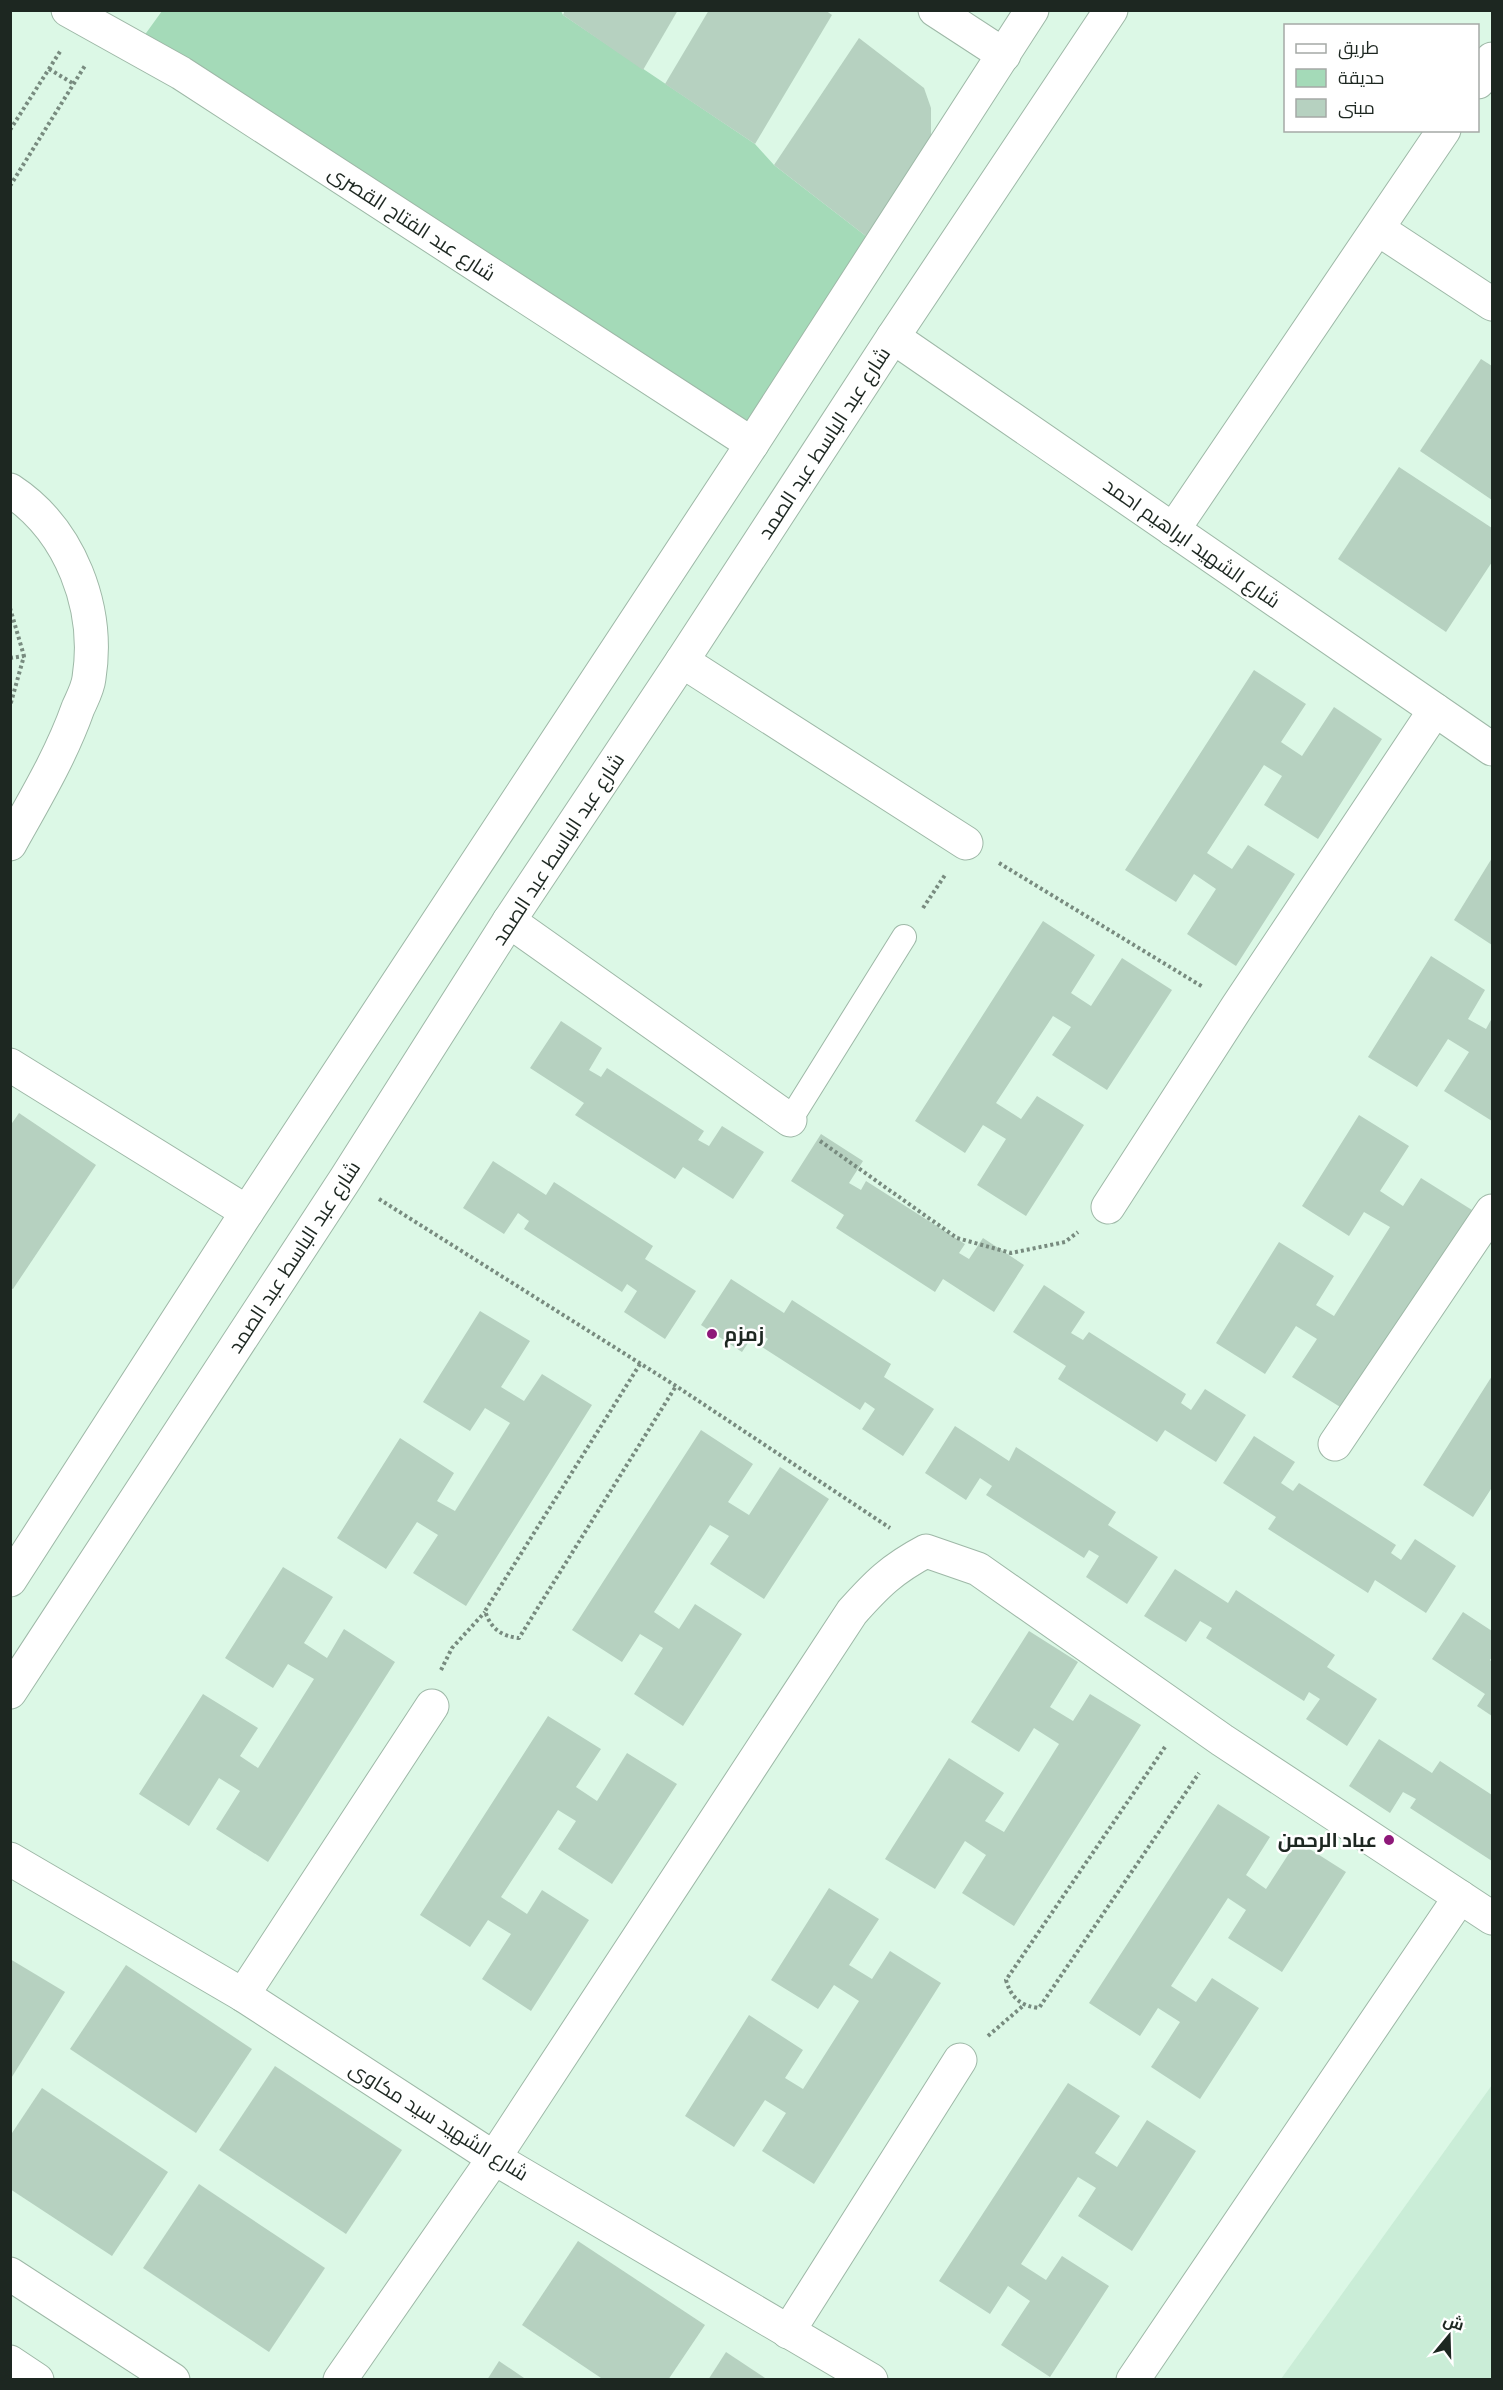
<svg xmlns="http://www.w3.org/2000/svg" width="1503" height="2390" viewBox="0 0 1503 2390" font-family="Poppins,Cairo,sans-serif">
<rect width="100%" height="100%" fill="#dcf8e6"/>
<polygon fill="#caedd7" points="1492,2085 1492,2379 1281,2379"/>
<polygon fill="#a4dab8" points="162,11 561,11 563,15 755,144 774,165 880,247 752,444 136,47"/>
<g fill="#b6d1c0">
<polygon points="565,10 678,10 643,70 563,15"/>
<polygon points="709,10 825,10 832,15 755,144 665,84"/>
<polygon points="859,38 924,88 931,108 931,153 880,247 774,165"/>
<polygon points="1481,359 1492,366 1492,500 1420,451"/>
<polygon points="1399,467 1492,528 1492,562 1446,632 1338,559"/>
<polygon points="1254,670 1306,704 1281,742 1302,756 1334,707 1382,739 1318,839 1264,805 1282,776 1264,765 1207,853 1232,869 1248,845 1295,874 1236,966 1187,934 1216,889 1194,874 1176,902 1125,870"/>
<polygon points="1492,858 1492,945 1454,920"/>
<polygon points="1043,921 1095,955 1071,993 1091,1006 1122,958 1172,990 1107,1090 1052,1055 1071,1027 1053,1016 996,1103 1021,1119 1037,1096 1084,1125 1026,1216 977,1185 1006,1139 983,1125 965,1153 915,1121"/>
<polygon points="1431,956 1485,990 1468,1019 1486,1029 1492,1018 1492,1121 1444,1091 1469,1052 1448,1039 1417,1087 1368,1057"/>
<polygon points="561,1021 602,1048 589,1070 601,1077 607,1068 704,1131 698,1140 709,1146 722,1126 764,1152 733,1199 683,1167 675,1179 575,1115 584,1103 530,1068"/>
<polygon points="19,1113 96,1165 13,1289 10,1288 10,1126"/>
<polygon points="1359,1115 1409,1146 1380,1191 1403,1206 1421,1178 1472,1210 1345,1410 1292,1377 1317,1339 1296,1326 1265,1374 1216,1343 1279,1242 1334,1276 1316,1305 1334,1316 1390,1227 1364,1212 1349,1236 1302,1206"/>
<polygon points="821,1134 863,1161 849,1183 861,1190 866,1181 965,1244 959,1253 969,1259 983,1238 1024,1265 994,1312 943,1279 935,1292 836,1228 844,1215 791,1181"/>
<polygon points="493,1161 546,1195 554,1182 653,1246 645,1259 696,1291 665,1339 624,1312 637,1291 627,1284 622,1292 524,1229 529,1221 518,1213 504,1234 463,1208"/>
<polygon points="731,1279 784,1313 792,1300 891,1364 884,1377 934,1409 903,1456 862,1429 875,1409 865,1402 860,1410 762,1347 768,1339 756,1331 742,1352 701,1325"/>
<polygon points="1044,1285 1085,1312 1071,1333 1083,1340 1089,1332 1186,1394 1181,1403 1191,1410 1205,1389 1246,1415 1216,1462 1165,1430 1157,1442 1058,1379 1066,1366 1013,1332"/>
<polygon points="480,1311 530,1341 501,1387 524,1401 542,1374 592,1405 466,1606 413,1573 438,1535 417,1522 386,1569 337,1538 400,1438 454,1473 437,1501 455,1511 510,1423 485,1408 470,1431 423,1402"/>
<polygon points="1492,1376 1492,1490 1491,1489 1473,1517 1423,1485"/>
<polygon points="955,1426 1009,1461 1016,1447 1116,1512 1108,1525 1158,1557 1127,1604 1086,1577 1099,1556 1089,1550 1084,1558 986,1495 992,1486 980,1478 966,1500 925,1473"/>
<polygon points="701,1430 753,1464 728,1502 749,1515 780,1467 829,1499 764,1599 710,1564 729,1536 710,1525 654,1612 679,1629 695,1604 742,1634 683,1726 634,1694 663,1648 640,1634 622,1662 572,1630"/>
<polygon points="1254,1436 1295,1462 1281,1483 1293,1491 1299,1483 1396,1545 1391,1553 1401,1560 1415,1539 1456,1566 1426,1613 1375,1580 1368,1593 1268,1529 1276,1517 1223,1483"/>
<polygon points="283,1567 333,1597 304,1643 327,1658 344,1629 395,1662 268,1862 216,1829 240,1791 219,1778 189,1826 139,1794 203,1694 258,1728 240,1756 258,1768 314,1679 288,1664 273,1688 225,1658"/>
<polygon points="1175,1569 1228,1603 1236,1590 1335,1655 1327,1667 1377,1699 1347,1746 1306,1719 1320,1699 1309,1692 1304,1701 1206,1638 1212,1628 1200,1621 1186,1642 1144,1616"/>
<polygon points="1463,1612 1492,1631 1492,1657 1490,1660 1492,1662 1492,1716 1477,1706 1485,1694 1432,1659"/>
<polygon points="1029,1631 1078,1662 1050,1707 1073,1721 1090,1694 1141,1725 1014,1926 962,1893 986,1855 965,1841 935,1889 885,1859 949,1758 1004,1793 985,1821 1004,1832 1059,1744 1034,1728 1019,1752 971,1722"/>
<polygon points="548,1716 601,1749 576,1787 597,1801 627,1753 677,1784 612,1884 558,1849 576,1821 558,1810 501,1897 527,1914 542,1890 589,1920 531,2011 482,1979 511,1934 488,1920 470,1947 420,1915"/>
<polygon points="1379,1739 1432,1773 1440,1761 1492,1795 1492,1861 1410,1808 1416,1799 1403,1792 1390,1813 1349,1786"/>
<polygon points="1218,1804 1270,1837 1246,1875 1266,1889 1297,1841 1346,1872 1282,1972 1228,1938 1246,1910 1228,1898 1171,1986 1196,2002 1212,1978 1259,2008 1200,2099 1151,2067 1180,2022 1158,2008 1140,2036 1089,2003"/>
<polygon points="829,1888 879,1919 849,1965 872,1979 890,1951 941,1983 814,2184 762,2151 786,2113 765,2100 734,2147 685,2116 749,2015 803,2050 785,2078 803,2089 859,2001 834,1985 818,2009 771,1980"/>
<polygon points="10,1959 65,1992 10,2080"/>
<polygon points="126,1965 252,2049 196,2133 70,2049"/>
<polygon points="275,2066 402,2150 346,2234 219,2150"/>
<polygon points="1068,2083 1120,2116 1095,2153 1117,2167 1147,2120 1196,2151 1132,2251 1078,2216 1096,2188 1078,2177 1021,2264 1046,2280 1062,2256 1109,2286 1050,2377 1001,2345 1030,2301 1008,2286 990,2314 939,2281"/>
<polygon points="42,2088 168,2172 112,2256 10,2189 10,2136"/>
<polygon points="199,2184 325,2268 269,2352 143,2268"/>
<polygon points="578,2241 705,2325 668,2380 604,2380 522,2325"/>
<polygon points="726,2352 768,2380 708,2380"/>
<polygon points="499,2361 527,2380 487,2380"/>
</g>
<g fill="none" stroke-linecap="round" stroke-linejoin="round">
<defs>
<polyline id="service" points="790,1120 904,937"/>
<g id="minor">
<polyline points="68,10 181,73 752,444"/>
<polyline points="935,10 1004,55"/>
<polyline points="1478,82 1492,59"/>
<polyline points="1378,229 1492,304"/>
<polyline points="893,337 1492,749"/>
<path d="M10,490C71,530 100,608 89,678C88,688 82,699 78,708C61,756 35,799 10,844"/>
<polyline points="1173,530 1444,130"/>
<polyline points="682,661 966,843"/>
<polyline points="509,921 790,1120"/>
<polyline points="10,1065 247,1212"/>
<polyline points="1108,1207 1237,1007 1435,710"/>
<polyline points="1335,1444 1492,1211"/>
<polyline points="10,1859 243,1995 494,2158 871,2380"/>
<polyline points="243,1995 432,1706"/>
<polyline points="788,2332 960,2060"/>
<path d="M340,2380L494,2158L852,1612C877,1584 892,1569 926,1551L978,1569L1222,1740L1492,1918"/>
<polyline points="1133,2380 1460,1897"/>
</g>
<g id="tertiary">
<polyline points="10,1580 247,1212 752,444 1032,10"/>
<polyline points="10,1692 346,1178 509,921 682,661 893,337 1111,10"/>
<polyline points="10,2274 173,2380"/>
<polyline points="10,2362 37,2380"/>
</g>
</defs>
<use href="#service" stroke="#9eb8a7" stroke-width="26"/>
<use href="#minor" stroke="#9eb8a7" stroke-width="35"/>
<use href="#tertiary" stroke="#9eb8a7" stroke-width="35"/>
<g stroke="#788b7f" stroke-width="4" stroke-dasharray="3 3" stroke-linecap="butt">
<polyline points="49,69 74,84"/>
<polyline points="10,130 61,50"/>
<polyline points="10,186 86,64"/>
<polyline points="10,608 24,656 10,706"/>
<polyline points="10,658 24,656"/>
<polyline points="999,863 1203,987"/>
<polyline points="923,908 945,875"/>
<polyline points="820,1141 957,1238 1011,1253 1065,1242 1078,1232"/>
<polyline points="379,1199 676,1386 890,1528"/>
<path d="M640,1364L485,1611C491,1629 501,1636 519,1638L676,1386"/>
<polyline points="441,1670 452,1648 485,1612"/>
<path d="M1165,1747L1006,1980C1011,1998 1021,2006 1039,2008L1199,1773"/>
<polyline points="988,2036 1024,2005"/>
</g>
<use href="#service" stroke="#fff" stroke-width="24"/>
<use href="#minor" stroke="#fff" stroke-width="33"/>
<use href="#tertiary" stroke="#fff" stroke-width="33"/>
</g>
<g fill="#8e1879" stroke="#fff" stroke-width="2">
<circle cx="712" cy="1334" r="6"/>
<circle cx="1389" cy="1840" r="6"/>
</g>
<g text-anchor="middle" stroke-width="5" stroke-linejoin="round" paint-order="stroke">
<g font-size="20" fill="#1d2721" stroke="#fff">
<text transform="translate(412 223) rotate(33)" y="7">شارع عبد الفتاح القصرى</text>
<text transform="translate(824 443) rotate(-57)" y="7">شارع عبد الباسط عبد الصمد</text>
<text transform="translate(1192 543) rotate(35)" y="7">شارع الشهيد ابراهيم احمد</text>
<text transform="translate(558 849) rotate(-57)" y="7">شارع عبد الباسط عبد الصمد</text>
<text transform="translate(294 1257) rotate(-57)" y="7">شارع عبد الباسط عبد الصمد</text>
<text transform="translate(439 2121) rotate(32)" y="7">شارع الشهيد سيد مكاوى</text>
</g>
<g font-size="20" font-weight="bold" fill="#1d2721" stroke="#fff" text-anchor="start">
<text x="724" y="1341">زمزم</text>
<text x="1377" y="1847" text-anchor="end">عباد الرحمن</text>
</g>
</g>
<rect width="1503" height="2390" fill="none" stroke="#1d2721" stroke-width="24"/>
<rect x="1284" y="24" width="195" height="108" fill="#ffffff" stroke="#a5a9a6" stroke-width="1.5"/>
<rect x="1296" y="44" width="30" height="9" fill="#ffffff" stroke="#a5a9a6" stroke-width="1.5"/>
<text x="1338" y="54" font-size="18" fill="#1d2721">طريق</text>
<rect x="1296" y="69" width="30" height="18" fill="#a4dab8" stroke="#a5a9a6" stroke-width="1.5"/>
<text x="1338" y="84" font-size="18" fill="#1d2721">حديقة</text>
<rect x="1296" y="99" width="30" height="18" fill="#b6d1c0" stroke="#a5a9a6" stroke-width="1.5"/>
<text x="1338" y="114" font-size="18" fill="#1d2721">مبنى</text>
<g transform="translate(1449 2336) rotate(19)" stroke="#ffffff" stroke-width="4.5" paint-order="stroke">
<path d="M0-4.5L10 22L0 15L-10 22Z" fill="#1d2721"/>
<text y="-9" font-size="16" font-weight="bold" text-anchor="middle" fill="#1d2721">ش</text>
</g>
</svg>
